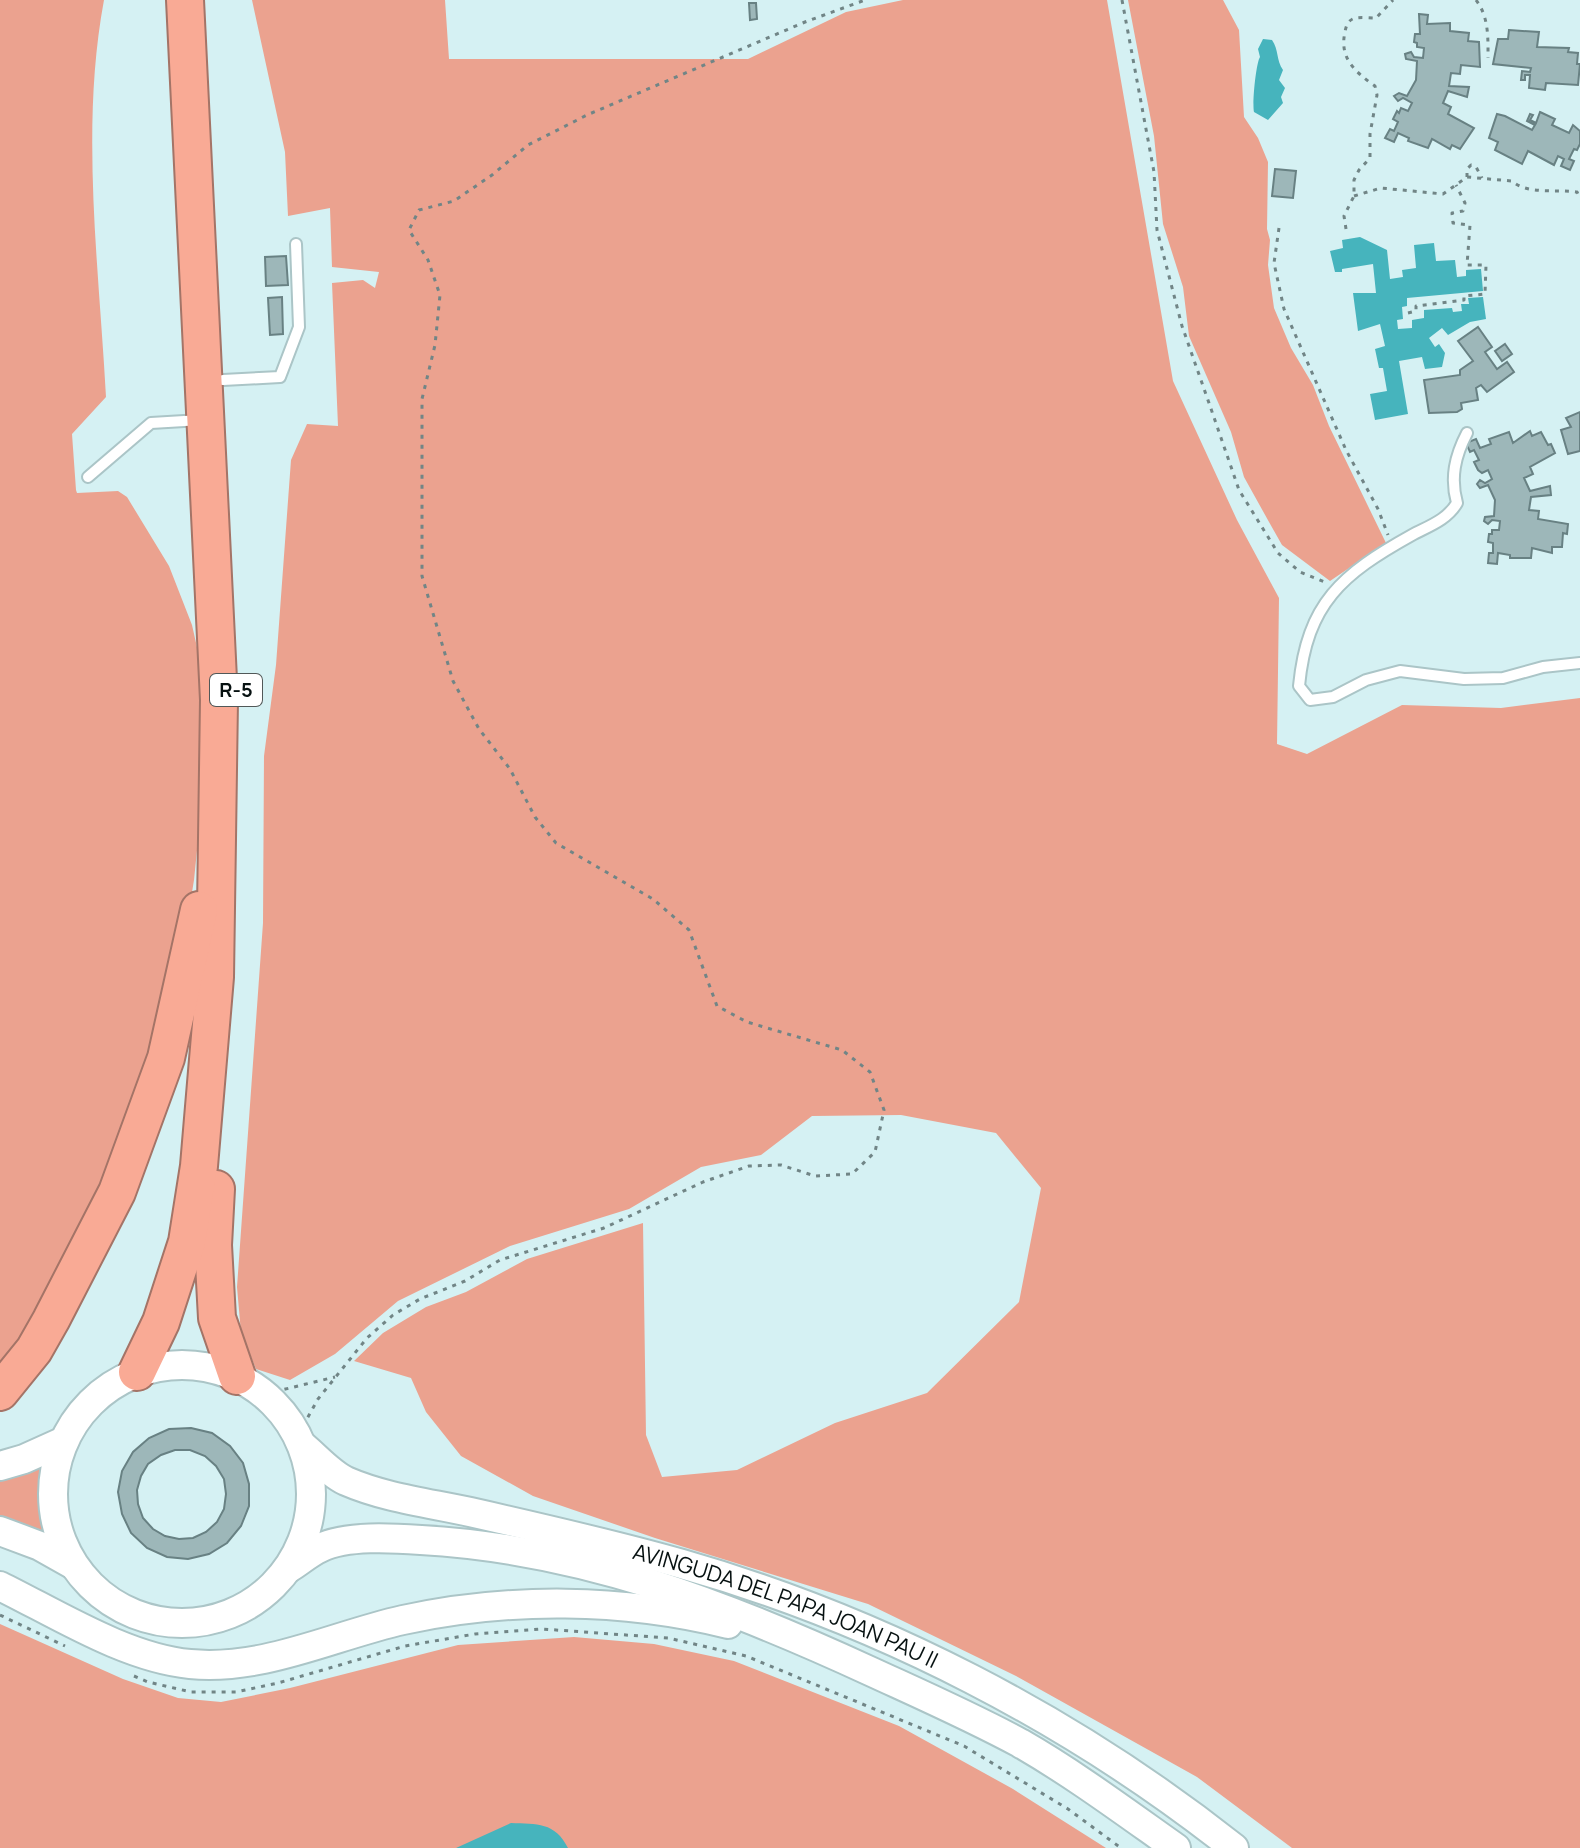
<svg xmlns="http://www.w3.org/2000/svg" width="1580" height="1848" viewBox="0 0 1580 1848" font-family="Manrope,sans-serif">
<rect width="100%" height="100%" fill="#d5f1f3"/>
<g fill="#eba28f">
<path d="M0,0H104C80,128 99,267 106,397L72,434L76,490L77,493L118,491L127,497L169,566L192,625L203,674L201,811L194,880L182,954L123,1154L0,1377Z"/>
<polygon points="252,0 445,0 449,59 748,59 846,12 903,0 1107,0 1173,381 1237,520 1279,598 1277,744 1307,754 1402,705 1501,708 1580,698 1580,1848 1292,1848 1197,1777 1016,1676 868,1604 655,1538 533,1496 461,1456 426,1412 411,1378 354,1361 383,1333 426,1307 466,1292 527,1259 643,1223 646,1435 662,1477 737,1470 835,1423 927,1393 1019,1302 1041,1188 996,1133 901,1115 812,1116 761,1155 701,1167 629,1209 510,1246 398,1301 335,1354 290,1380 256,1369 241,1333 237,1287 263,923 264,756 276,665 291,460 307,424 338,426 332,283 363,280 375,288 379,272 332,267 330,208 288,216 285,152"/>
<polygon points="1128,0 1223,0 1239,30 1244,117 1258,138 1268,162 1267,229 1270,240 1268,265 1274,308 1291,348 1313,385 1329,426 1386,543 1330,581 1282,545 1269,522 1244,477 1231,432 1189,336 1183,287 1163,224 1154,136"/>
<path d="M46,1463C38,1495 36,1507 47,1538L0,1522V1474Z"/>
<polygon points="0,1624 123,1679 178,1698 221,1702 290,1688 458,1645 574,1637 654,1644 734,1661 899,1726 1013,1789 1106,1848 0,1848"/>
</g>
<g fill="#46b4bd">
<path d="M1263,39L1272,40C1279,50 1276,60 1283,70L1279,80L1285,88L1281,97L1283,103L1268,120L1254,112C1252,104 1256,63 1260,57L1258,49Z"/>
<polygon points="1360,237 1387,250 1390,279 1403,277 1402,270 1416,268 1414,245 1434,243 1436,261 1455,260 1457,277 1466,276 1466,270 1481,269 1483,291 1407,298 1407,306 1402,307 1403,319 1397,320 1398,329 1412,328 1412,320 1424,318 1424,310 1452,308 1453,312 1462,311 1461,304 1469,304 1468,298 1483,297 1486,319 1470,322 1448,335 1442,328 1429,338 1435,347 1439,344 1445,353 1442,367 1425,369 1422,357 1399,361 1408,414 1375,420 1370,394 1387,391 1383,368 1379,368 1375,349 1385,346 1380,324 1358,331 1353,293 1376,293 1373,264 1342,269 1342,272 1335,272 1330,251 1343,248 1342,240"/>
<path d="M511,1823C537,1824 555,1822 568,1848H456Z"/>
</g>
<g fill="#9db7b9" stroke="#688183" stroke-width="2" fill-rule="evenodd">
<polygon points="749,3 756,3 757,19 750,20"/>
<polygon points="1419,14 1428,15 1427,24 1450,23 1450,31 1469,33 1468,41 1479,42 1480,67 1461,65 1460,74 1451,73 1449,86 1469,87 1467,97 1448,91 1443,103 1451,107 1448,114 1474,128 1460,149 1452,145 1450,149 1432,139 1428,148 1408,141 1409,138 1398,133 1394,142 1385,138 1390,129 1394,131 1398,122 1393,119 1397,111 1399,113 1401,108 1408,111 1412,103 1403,98 1398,101 1394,96 1399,93 1407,96 1416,80 1417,61 1406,59 1405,54 1411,52 1414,57 1423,58 1424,48 1417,47 1417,43 1414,42 1415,34 1420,34"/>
<polygon points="1509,30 1539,32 1537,47 1569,48 1568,52 1578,53 1577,64 1580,64 1578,85 1546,83 1545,90 1529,88 1530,75 1525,75 1525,80 1521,80 1522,71 1530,72 1531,68 1493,64 1498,39 1508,39"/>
<polygon points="1540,112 1555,119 1552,125 1569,133 1573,125 1580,131 1580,144 1577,150 1574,149 1569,159 1574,161 1570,170 1561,166 1564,159 1558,156 1554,165 1528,151 1522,164 1495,150 1498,142 1489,138 1497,114 1505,116 1532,130 1535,125 1527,121 1530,114 1533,115 1530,120 1536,123"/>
<polygon points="1275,169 1296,171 1293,198 1272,196"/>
<polygon points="286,256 288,285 266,286 265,257"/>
<polygon points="282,297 283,334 270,335 268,298"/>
<polygon points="1478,327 1492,347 1485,352 1497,369 1507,362 1514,372 1487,392 1481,385 1476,388 1478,400 1461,403 1462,409 1457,412 1429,413 1424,380 1460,375 1460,370 1473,361 1458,341"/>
<polygon points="1505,344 1512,354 1502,361 1495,351"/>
<polygon points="1580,412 1580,451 1568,454 1561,430 1571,427 1566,418"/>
<polygon points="1530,431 1532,436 1541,432 1548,445 1551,444 1555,453 1530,467 1533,474 1524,478 1530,491 1550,486 1551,495 1531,497 1529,510 1539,511 1538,519 1568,524 1567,534 1563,533 1562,547 1552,547 1552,553 1532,548 1531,558 1510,558 1510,555 1498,553 1497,564 1488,563 1489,553 1493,553 1493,543 1488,542 1489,534 1492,534 1492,530 1499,530 1500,521 1492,520 1488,524 1484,521 1485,517 1494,516 1495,500 1488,485 1480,488 1477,484 1480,480 1485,483 1492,479 1488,470 1482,473 1478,470 1474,462 1479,460 1474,450 1470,452 1466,443 1476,439 1480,448 1491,444 1489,439 1509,432 1513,443"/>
<path d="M191,1428L212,1433L230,1446L243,1463L249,1484V1506L241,1526L227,1543L209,1554L188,1559L167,1557L147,1548L131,1533L122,1514L118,1492L122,1471L133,1452L149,1438L169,1429ZM175,1450H190L205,1456L216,1466L224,1479L226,1494L224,1509L217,1522L206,1532L193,1538L179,1539L165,1536L153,1529L143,1518L138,1504L137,1490L141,1476L148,1464L161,1455Z"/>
</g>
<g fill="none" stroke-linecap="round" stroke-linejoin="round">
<defs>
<g id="service">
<polyline points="223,380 280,377 299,327 296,244"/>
<path d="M1467,433C1455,456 1450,478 1457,503C1447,520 1429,526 1412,535C1342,574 1307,603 1299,686L1310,700L1333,697L1366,680L1400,671L1464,679L1503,678L1543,667L1580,663"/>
<polyline points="88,477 151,423 201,420"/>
</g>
<g id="secondary">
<circle cx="182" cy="1494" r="129"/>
<path id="s1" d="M304,1447C317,1458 331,1474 346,1481C385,1498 429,1503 470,1512C541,1528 612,1544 682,1564C881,1621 1071,1719 1234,1848"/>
<polyline points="0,1466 24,1459 64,1441"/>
<polyline points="0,1531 40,1546 72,1564"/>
<path d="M289,1568C299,1562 309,1553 320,1548C346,1535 393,1538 421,1540C583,1549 727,1605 872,1672C922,1695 972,1717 1020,1743C1074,1774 1125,1812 1176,1848"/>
<path d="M0,1586C57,1614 126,1658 190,1664C264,1671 332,1636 403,1620C508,1597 623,1598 728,1624"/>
</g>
<g id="motorway">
<polyline points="216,1189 213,1245 217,1318 237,1376"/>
<polyline points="137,1372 161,1322 187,1242 199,1166 215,977 219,700 185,0"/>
<polyline points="0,1392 34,1350 51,1320 117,1192 166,1058 199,910"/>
</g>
</defs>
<use href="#service" stroke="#abc5c7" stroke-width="14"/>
<use href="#secondary" stroke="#abc5c7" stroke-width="32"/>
<use href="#motorway" stroke="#a47467" stroke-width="40"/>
<g stroke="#718586" stroke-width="3" stroke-dasharray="4 6" stroke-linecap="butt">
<polyline points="1122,0 1154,172 1157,230 1182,326 1209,403 1239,490 1278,553 1300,572 1325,582"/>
<path d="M1476,0C1489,17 1488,38 1488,58"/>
<polyline points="1467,177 1467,169 1471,165 1476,167 1482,178"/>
<path d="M1354,196L1381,188L1443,194L1467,177L1512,181C1527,195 1558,189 1577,192L1580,198"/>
<polyline points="1279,228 1274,263 1284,309 1346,450 1378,509 1388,535"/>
<path d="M1346,229L1344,216L1354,196V180L1359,170L1370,158V134L1377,95L1375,86C1355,72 1339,58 1345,32C1346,25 1349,19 1356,18C1362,17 1370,18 1376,18L1393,0"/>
<polyline points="1408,313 1416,311 1416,306 1464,300 1464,296 1485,294 1486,265 1467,265 1470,225 1453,223 1452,213 1463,211 1465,203 1456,185"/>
<polyline points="265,1394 335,1377"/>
<polyline points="303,1426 318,1399 367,1338 393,1315 420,1299 465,1281 500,1260 604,1228 703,1182 749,1166 781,1165 815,1176 852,1174 875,1152 884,1110 870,1072 842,1050 747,1022 717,1006 689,930 653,899 556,843 535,817 510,769 479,729 453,681 422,576 422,399 435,345 440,295 428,260 409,230 419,210 454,201 492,175 528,145 587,115 805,22 865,0"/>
<polyline points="0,1615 65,1646"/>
<polyline points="134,1676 148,1682 191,1692 236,1692 278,1683 405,1646 475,1634 542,1629 668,1638 746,1656 964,1746 1068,1809 1121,1848"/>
</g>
<use href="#service" stroke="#fff" stroke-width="10"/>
<use href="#secondary" stroke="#fff" stroke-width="28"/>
<use href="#motorway" stroke="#f9aa95" stroke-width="36"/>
</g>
<g text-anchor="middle" stroke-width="7" stroke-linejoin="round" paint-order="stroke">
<rect fill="#fff" stroke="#515858" stroke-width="2" x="210" y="674" width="52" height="32" rx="6"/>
<g font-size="20" font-weight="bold" fill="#071111">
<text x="236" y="697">R-5</text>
</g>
<g font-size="22" fill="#071111" stroke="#fff">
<text dy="8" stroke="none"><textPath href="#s1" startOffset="512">AVINGUDA DEL PAPA JOAN PAU II</textPath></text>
</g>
</g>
</svg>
